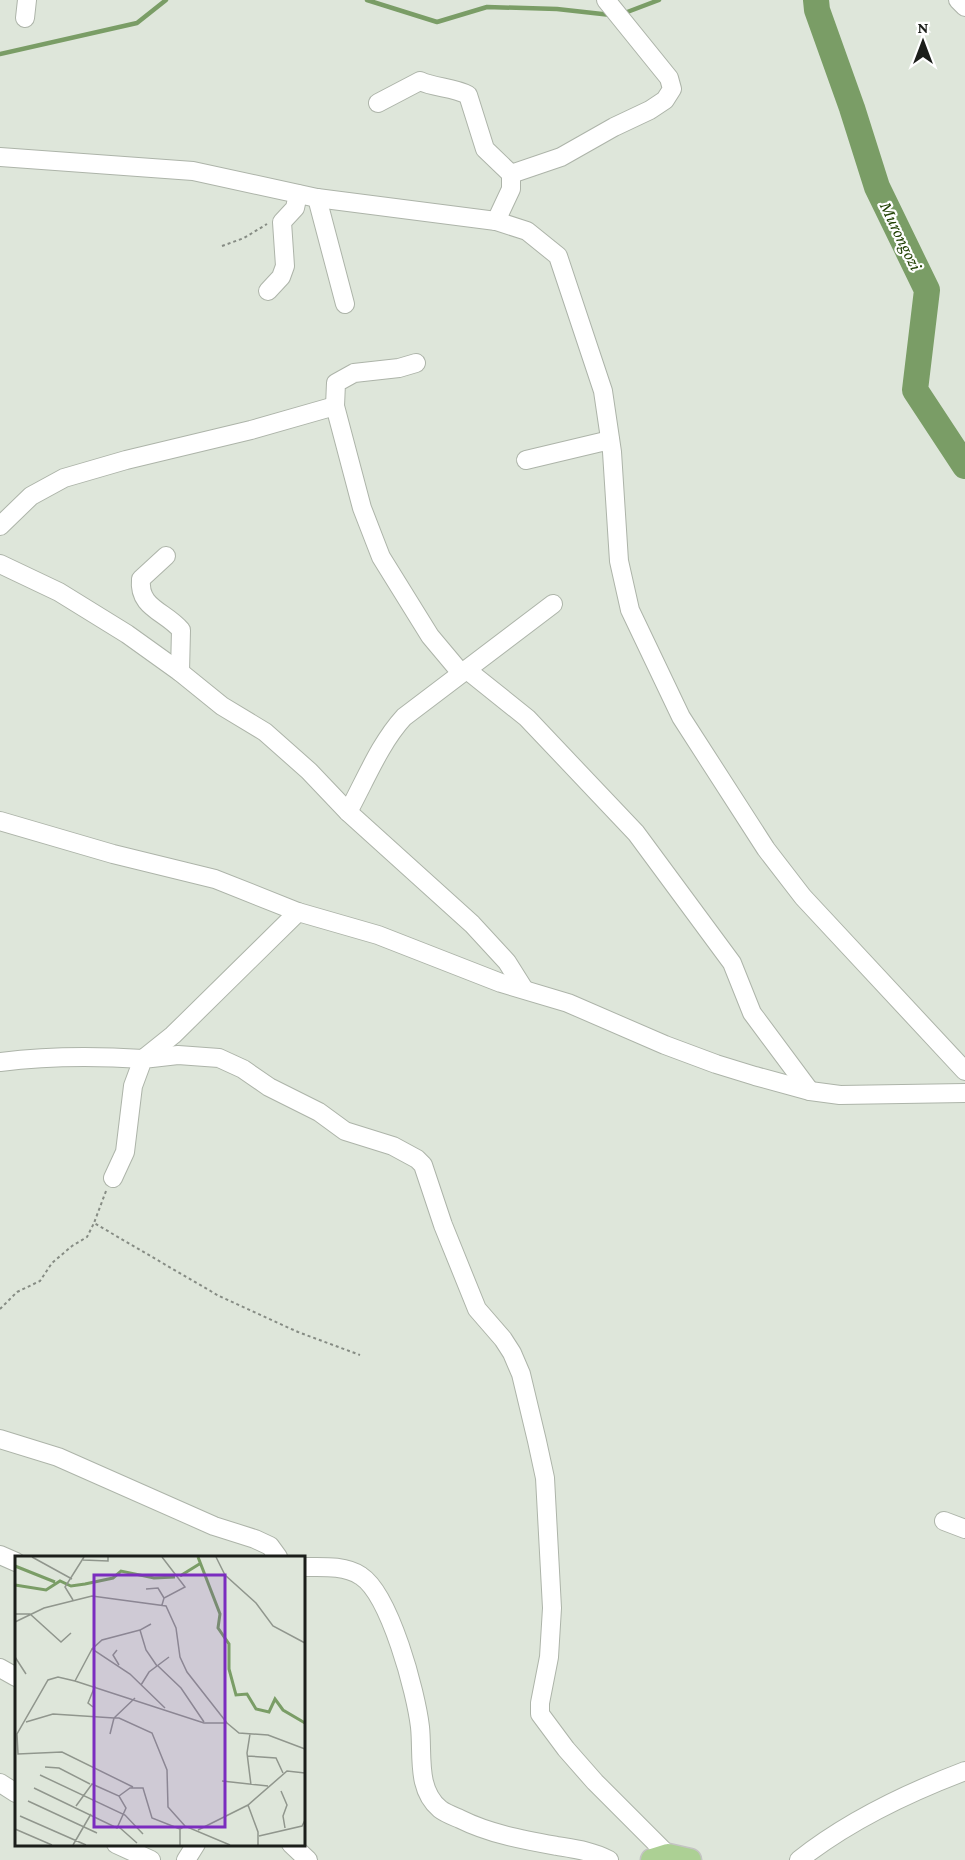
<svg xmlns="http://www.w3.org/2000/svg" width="965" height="1860" viewBox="0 0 965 1860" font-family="'Crimson Pro',serif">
<rect width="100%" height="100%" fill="#dee6da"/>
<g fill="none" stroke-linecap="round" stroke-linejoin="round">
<g stroke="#7a9d66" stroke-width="4.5">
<polyline points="367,0 437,22 487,7 557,9 611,15"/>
<polyline points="622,14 659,0"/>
<polyline points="0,54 137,23 166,0"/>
</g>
<polyline stroke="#7a9d66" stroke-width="26" points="816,0 817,10 852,108 877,187 927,290 915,390 965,466"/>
<defs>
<g id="minor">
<polyline points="958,0 965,7"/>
<polyline points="25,18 27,0"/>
<path d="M378,103L420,81C435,88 453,87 468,95L485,149L511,174"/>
<polyline points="0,157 193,171 317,198 496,221 527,231 558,256 603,391 612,452 619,561 630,610 681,717 766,849 803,897 965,1071"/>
<polyline points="317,198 345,304"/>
<polyline points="496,221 511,189 511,174 561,157 614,127 650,110 665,100 672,89 669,78 606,0"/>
<polyline points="268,291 281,277 285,266 282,222 295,208 298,194"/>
<polyline points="416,363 399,368 354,373 336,383 335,406 362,508 381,557 430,636 461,673"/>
<polyline points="526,460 610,440"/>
<polyline points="0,526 31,496 64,478 126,460 251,430 335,406"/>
<path d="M166,556L141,579C138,608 165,611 181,630L180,672"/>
<polyline points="0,564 59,592 127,634 180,672 222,706 265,732 309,771 348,812 472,924 507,962 524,989"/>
<polyline points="467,670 527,718 636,833 732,963 752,1013 810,1091"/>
<path d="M348,812C365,781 380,743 404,717L553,604"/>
<polyline points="0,821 113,854 215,879 298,912 378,935 501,983 568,1003 665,1045 716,1064 755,1076 810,1091 840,1095 965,1093"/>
<path d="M0,1062C48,1056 95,1056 143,1059L173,1035L298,912"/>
<polyline points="113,1178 125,1152 133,1086 143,1059 178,1055 219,1058 243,1069 269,1087 319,1112 345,1131 393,1146 417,1159 423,1165 443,1225 477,1309 503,1339 512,1353 521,1374 537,1441 545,1478 552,1608 549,1657 540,1703 540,1714 566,1749 595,1782 668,1855"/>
<polyline points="0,1439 58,1457 214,1526 255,1539 270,1546 278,1557"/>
<polyline points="944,1521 965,1529"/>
<polyline points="0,1555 16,1562"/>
<path d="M303,1567C321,1567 345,1565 361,1576C390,1595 416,1692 420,1727C423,1755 416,1789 440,1809C445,1813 453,1816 460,1819C490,1834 524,1840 557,1846C575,1849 592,1851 609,1860"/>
<polyline points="0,1668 16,1677"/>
<polyline points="0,1783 16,1793"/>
<polyline points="116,1844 151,1860"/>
<polyline points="291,1844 308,1860"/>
<polyline points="186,1860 196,1844"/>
<path d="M799,1860C848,1821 907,1793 965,1771"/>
</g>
<polyline id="major" points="652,1860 668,1855 690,1860"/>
</defs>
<use href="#minor" stroke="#adb4a9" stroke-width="20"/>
<use href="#major" stroke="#c4c4c3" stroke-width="25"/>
<g stroke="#868c84" stroke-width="2" stroke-dasharray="3 3" stroke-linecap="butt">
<polyline points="222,246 244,238 267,224"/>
<polyline points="106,1191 94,1223 219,1296 298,1332 360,1355"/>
<polyline points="0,1309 17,1292 40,1281 52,1263 72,1246 87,1237 94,1223"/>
</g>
<use href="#minor" stroke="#fff" stroke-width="18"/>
<use href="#major" stroke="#acd094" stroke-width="22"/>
</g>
<g text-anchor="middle" stroke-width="4.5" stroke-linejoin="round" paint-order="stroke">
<g font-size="18" font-style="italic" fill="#204003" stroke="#fff">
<text transform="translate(901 236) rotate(64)" y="6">Murongozi</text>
</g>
</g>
<g transform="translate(15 1556)">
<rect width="290" height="290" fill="#dee6da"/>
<path fill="none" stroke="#7a9d66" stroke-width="3" d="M183,1L205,58L203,72L214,88V113L221,139L232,138L241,153L254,156L260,143L268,154L290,167M0,10L40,26M165,20L186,7M0,29L31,34L45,25L56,30L70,28L98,22L106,15L139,22L160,21"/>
<path fill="none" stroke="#90968d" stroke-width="1.5" d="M17,1L57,23M201,1L210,19L241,47L258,70L290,87M68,4L93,5V1M131,33L143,32L149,42M58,44L50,31L69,1M147,49L149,42L170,31L147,1M0,58H15L46,86L56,77M0,66L29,52L77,40L151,50L161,72L165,101L172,116L212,167L224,177L253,179L290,193M136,68L125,74L131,94L142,110M125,74L87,84L77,93L115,118L150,152M102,94L98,99L104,109M0,101L11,118M143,110L166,132L189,166M60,125L77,93M126,129L134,116L154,101M78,151L73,147L80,130M11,166L38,158L99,162L120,142M95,178L99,162H104L137,177L152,214L153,251L170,270M235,178L232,197L236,229M232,200L261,202L268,217M30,211L44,212L75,228M25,219L110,259L128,278M207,225L253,230M118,231L47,196L3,198L2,178L33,124L43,121L60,125L189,167H212M19,232L102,272L111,252L104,240L77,228L61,250M266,235L272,249L268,260L270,272M104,240L115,232H128L137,262L165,273M13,245L82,277M233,249L243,276V289M5,260L71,289M104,271L122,287M0,273L37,289M183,274L233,249L272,215L290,217M244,280L287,270L290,264M58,289L76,258M165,289V273L170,270L215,289"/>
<path fill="#7b2cbf" fill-opacity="0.15" stroke="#7b2cbf" stroke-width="3" d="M79,19H210V271H79Z"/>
<rect width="290" height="290" fill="none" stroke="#1b1e1a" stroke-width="3"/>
</g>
<g transform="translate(923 42)" stroke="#ffffff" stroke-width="4.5" paint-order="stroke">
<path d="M0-4.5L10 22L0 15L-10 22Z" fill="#1b1e1a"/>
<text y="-9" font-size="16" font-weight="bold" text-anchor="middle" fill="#1b1e1a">N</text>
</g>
</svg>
